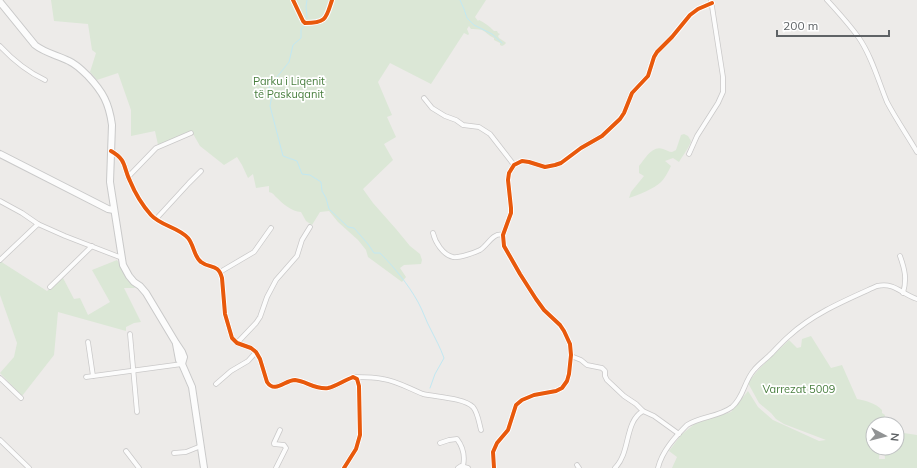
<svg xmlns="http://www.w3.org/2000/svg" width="917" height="468" viewBox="0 0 917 468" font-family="Mulish,sans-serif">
<rect width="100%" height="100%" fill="#edebe9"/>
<g fill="#dbe7d6">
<path d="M51,0H486L475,17L478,21L479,20C485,23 489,26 494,31H497L498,33L500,34L498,36L499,38L505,42L506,43L504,45L502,46L500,45V43L494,40V38C489,36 486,32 482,30C479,29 474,29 471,29L469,26L467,29L469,34L468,35L464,33L431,84L390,63L378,82L392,115L387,117L396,137L384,144L393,160L363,189L373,203L396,229L410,246L420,254L422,260L421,264L404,265L400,268L406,277L402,282L368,257L366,250L358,240L338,222L329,211L320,212L312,225L306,221L301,212C292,212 282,203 276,197C273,194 273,193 269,192V186L256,188L253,174L248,178L242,165L237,157L224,165L200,146L192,132L158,145L155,131L131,136V110L118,73L97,80L90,72L96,53L92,50L88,24L54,21Z"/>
<path d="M684,134L688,136L691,141C689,148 683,155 679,162L673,158L665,161L671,166C668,172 665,178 661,182C654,189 638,195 629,198L631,192L644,176L639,173V166C645,159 652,145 663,149C667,150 669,152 672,152L676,150L681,135Z"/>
<polygon points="0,260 3,263 47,291 63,278 74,299 80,298 88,315 110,302 92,270 117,260 135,288 124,288 141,322 134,323 126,327 126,331 58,312 54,355 22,396 0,373 14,357 17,343 0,295"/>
<path d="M811,336L831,368L842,365L857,399C867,401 875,403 882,410V413L885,415L883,424H873V448H880L879,459H885L884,448H897V432L917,435V468H672L677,457L669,451L681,435L697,422L731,412L748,391L758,407L773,420L819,441L826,440L784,424L776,419L771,413L759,403L748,383C759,367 775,354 789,340L797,348L801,347L802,339Z"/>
</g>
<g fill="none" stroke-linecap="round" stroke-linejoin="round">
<g stroke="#c2e8f2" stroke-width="1">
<polyline points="460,0 464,9 467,18 474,25 492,34 502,43"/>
<polyline points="307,18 306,6 307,0"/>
<path d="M306,25L301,29V38L293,45L289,62L269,87L272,95L270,106L283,156L297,161L302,174L310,175L321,182L322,191L326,198L329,209L348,227L354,228L368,244L374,253H380C394,267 408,284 418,302C423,311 426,321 431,330C436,340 440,347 444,358L435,374L430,388"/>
</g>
<defs>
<g id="street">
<path d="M293,0L303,21L305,23C327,23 326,18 332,0"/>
<path d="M827,0C838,12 849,24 859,38C872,57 878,80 887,102C896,119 907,135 917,152"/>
<path d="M0,46C13,60 28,72 45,80"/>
<polyline points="424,98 432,108 445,116 456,120 463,125 479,127 490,134 514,165"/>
<path d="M111,151C127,160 123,167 130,181C135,193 143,206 151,215C161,226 178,227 188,238C194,245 194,257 201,262C210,269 218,263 222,278L225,314L232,338L237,343L251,348L256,352L260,359L267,382C275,394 285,380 295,380C306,381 316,390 328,388C336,386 343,381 351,378L353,377L357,379L359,386L360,435L356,449L344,468"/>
<polyline points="689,154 697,136 718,103 723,92 723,77 711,0"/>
<polyline points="128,177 156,148 191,133"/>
<polyline points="0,201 22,213 38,224 65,236 122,258"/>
<polyline points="156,219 189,183 201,171"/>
<path d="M433,233C435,242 443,255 453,257C459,258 474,253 480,250C488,245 493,232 503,235"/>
<path d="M900,256C905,270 907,279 903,293"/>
<polyline points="0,260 38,224"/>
<polyline points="220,272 254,252 271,228"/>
<polyline points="50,287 92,246"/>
<polyline points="130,334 137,412"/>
<polyline points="88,342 93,376"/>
<polyline points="237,343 256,323 260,317 267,297 276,280 297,256 302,240 310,227"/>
<polyline points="571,356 581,360 587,365 602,368 605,371 605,376 607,380 624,396 636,404 643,411 654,416 679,434"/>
<polyline points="86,377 182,364"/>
<path d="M355,377C364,377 374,377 383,379C397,381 410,389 423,394C436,397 464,398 473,407C478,413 479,423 481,430"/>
<polyline points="0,378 21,398"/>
<polyline points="216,384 231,371 248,361 256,352"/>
<polyline points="0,440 29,468"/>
<path d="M440,443L449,440L457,439C463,447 465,457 463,466"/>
<polyline points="126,451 139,468"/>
<polyline points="174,453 186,452 201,446"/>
<polyline points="577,465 579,468"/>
<polyline points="276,468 286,448 284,445 274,444 274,443 280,430"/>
<polyline points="458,468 461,466 468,468"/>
<polyline points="494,468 493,452 497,443 508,430 516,405 522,400 534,395 556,391 562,388 567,381 569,374 571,355 570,344 564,331 560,325 544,310 536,299 520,274 504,246 503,235 511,213 511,208 508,180 509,173 514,165 522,161 529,162 545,167 555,165 561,163 581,148 602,136 620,119 624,113 632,93 648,76 654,57 657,52 672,37 690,15 698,9 712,3"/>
<path d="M615,468C631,452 624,422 643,411"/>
<path d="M658,468C662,451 675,437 687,425C701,416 719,417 732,407C744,397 744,381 754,370C759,364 766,359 772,353C777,348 783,341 789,336C814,313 846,300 877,286C895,282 901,294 917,299"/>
</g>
<g id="secondary">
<path d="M0,2L35,45C45,53 57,55 69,61C76,64 82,70 88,76C103,92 109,103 112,125L110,182L123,265L129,276L134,282L140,286L146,293L176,343L182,352L184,357L182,364"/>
<polyline points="0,154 108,209 114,210"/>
<polyline points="176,344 179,360 182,364 192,387 204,468"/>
</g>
</defs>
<use href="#street" stroke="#cac9c9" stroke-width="5.5"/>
<use href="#secondary" stroke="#c9c9c9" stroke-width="8"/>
<use href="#street" stroke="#fcfcfc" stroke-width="4"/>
<use href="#secondary" stroke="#fcfcfc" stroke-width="6"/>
<defs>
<g id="cycleway">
<path d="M293,0L303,21L305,23C327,23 326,18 332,0"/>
<path d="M111,151C127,160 123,167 130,181C135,193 143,206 151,215C161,226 178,227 188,238C194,245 194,257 201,262C210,269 218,263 222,278L225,314L232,338L237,343L251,348L256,352L260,359L267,382C275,394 285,380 295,380C306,381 316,390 328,388C336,386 343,381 351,378L353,377L357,379L359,386L360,435L356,449L344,468"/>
<polyline points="494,468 493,452 497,443 508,430 516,405 522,400 534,395 556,391 562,388 567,381 569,374 571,355 570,344 564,331 560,325 544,310 536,299 520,274 504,246 503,235 511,213 511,208 508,180 509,173 514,165 522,161 529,162 545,167 555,165 561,163 581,148 602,136 620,119 624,113 632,93 648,76 654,57 657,52 672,37 690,15 698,9 712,3"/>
</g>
</defs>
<use href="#cycleway" stroke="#fff" stroke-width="6"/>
<use href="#cycleway" stroke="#e8590c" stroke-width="4"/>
</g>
<g text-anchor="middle" stroke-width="3.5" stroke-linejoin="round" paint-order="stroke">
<g font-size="11" fill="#487e3e" stroke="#fff">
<text x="289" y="85">Parku i Liqenit<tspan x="289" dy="13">të Paskuqanit</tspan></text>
<text x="799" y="393">Varrezat 5009</text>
</g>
</g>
<g transform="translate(885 436) rotate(97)"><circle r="19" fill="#ffffff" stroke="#bfc1c2"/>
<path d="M0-3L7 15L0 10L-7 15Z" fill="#919394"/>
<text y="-6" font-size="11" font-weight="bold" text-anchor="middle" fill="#5f6366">N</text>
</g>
<path d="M777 30v6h112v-6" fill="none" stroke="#5f6366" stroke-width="2"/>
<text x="783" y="30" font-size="12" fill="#5f6366" stroke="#ffffff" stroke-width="3" paint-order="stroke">200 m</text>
</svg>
